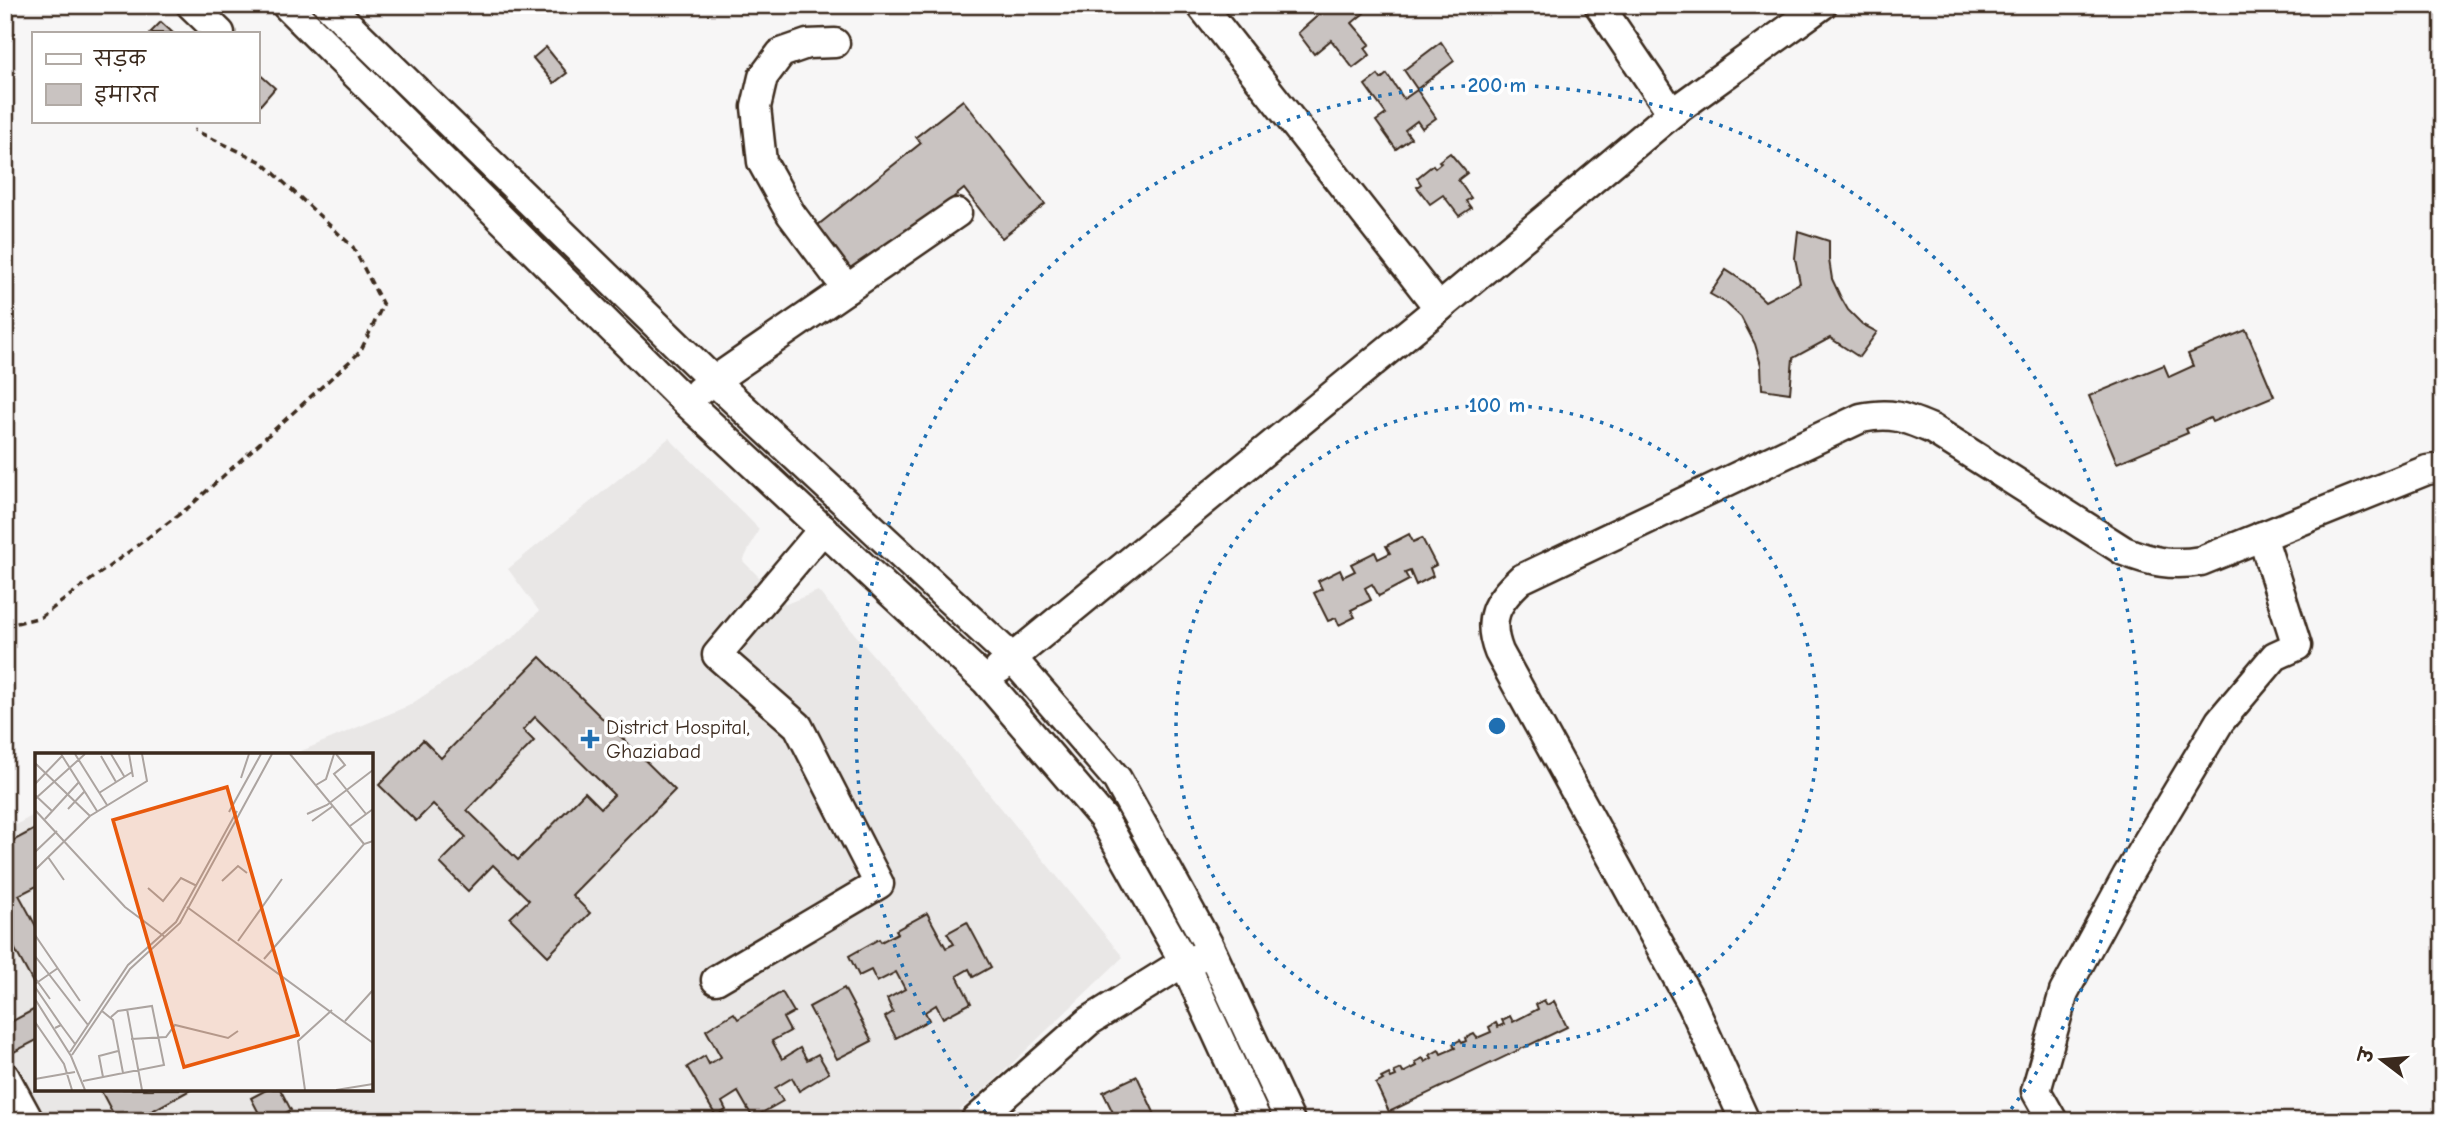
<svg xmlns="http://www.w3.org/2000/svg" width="2448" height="1126" viewBox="0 0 2448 1126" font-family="'Comic Neue','Playpen Sans Deva',sans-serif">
<rect width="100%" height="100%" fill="#f7f6f6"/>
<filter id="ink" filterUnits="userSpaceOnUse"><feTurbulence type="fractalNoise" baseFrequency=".0143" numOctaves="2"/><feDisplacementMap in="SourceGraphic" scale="14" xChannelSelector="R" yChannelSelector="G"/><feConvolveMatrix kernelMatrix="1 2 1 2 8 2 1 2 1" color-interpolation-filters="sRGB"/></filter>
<g filter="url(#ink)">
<polygon fill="#e9e7e6" points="669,438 759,529 743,561 786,604 818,591 943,737 1123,957 994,1081 947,1121 5,1121 5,831 37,813 37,1089 371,1089 371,755 292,755 408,706 515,636 539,611 508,569"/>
<g fill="#c9c3c1" stroke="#3b2a1e" stroke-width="2" fill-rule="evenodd">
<polygon points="1330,5 1358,5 1364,13 1352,23 1370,44 1365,48 1370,55 1353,68 1331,40 1314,54 1298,33"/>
<polygon points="161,22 173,33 150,33"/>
<polygon points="1441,42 1454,61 1417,89 1404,70"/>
<polygon points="546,47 567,73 554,83 533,58"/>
<polygon points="257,72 275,88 257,109"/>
<polygon points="1387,74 1404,99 1417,90 1436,118 1422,128 1417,121 1405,130 1411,138 1396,149 1376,121 1386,114 1365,85 1378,75 1381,79"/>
<polygon points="963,100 1045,204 1002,238 964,189 852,279 813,229 921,143 916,137"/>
<polygon points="1450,153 1467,173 1458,180 1471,198 1466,201 1471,208 1459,216 1443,195 1430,204 1417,187 1421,184 1417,178 1433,165 1435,168 1441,163 1439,161"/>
<polygon points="1798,231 1829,241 1829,260 1832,279 1840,296 1848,310 1862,324 1877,332 1859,357 1830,338 1793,358 1790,393 1762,389 1761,365 1755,344 1741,317 1726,303 1710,294 1726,270 1746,283 1765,301 1800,283 1795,258"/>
<polygon points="2246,330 2274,396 2212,422 2210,418 2186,429 2188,433 2117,463 2089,396 2164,365 2169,377 2193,366 2188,354"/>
<polygon points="1409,534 1413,542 1422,538 1436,565 1430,568 1433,576 1416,585 1410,571 1405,573 1409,580 1379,596 1372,584 1365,588 1371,600 1351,610 1355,617 1339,625 1336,618 1328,621 1314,593 1322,589 1318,581 1340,570 1343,577 1355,571 1351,564 1375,552 1378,559 1390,553 1386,546"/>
<path d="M540,657L675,790L572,895L590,913L548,956L510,918L529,900L493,865L468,891L440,863L466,837L433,804L416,821L379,785L423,740L441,758ZM535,717L614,795L601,808L585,792L518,860L467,810L534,741L523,730Z"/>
<polygon points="37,828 37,886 19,895 37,928 37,990 5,931 5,845"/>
<polygon points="927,913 946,948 954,944 947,933 967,922 991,967 973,977 969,969 957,976 971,1003 943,1018 936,1005 925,1012 929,1020 896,1038 885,1017 893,1012 887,999 905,989 896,972 877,982 871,970 859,976 849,956 879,939 881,942 898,933 896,930"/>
<polygon points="844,988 872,1041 837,1059 809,1007"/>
<polygon points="782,992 794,1012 783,1018 790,1031 772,1041 782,1059 800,1048 807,1060 818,1054 829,1073 799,1091 792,1078 775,1088 783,1101 753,1118 738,1092 722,1102 726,1110 716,1116 687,1067 705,1056 709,1064 721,1057 706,1030 734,1013 738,1019"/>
<polygon points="1544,1000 1547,1005 1554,1001 1567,1027 1389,1112 1376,1084 1383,1080 1381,1078 1389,1074 1391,1078 1396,1076 1394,1072 1401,1069 1403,1073 1417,1066 1415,1062 1423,1058 1425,1062 1432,1058 1430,1055 1439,1050 1441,1054 1455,1048 1453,1044 1460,1040 1462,1043 1466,1041 1465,1038 1474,1034 1477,1038 1491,1032 1489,1027 1496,1023 1498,1027 1504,1024 1502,1020 1510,1016 1513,1022 1538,1009 1536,1004"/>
<polygon points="37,1008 37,1040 14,1052 5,1036 5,1025"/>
<polygon points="1137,1076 1158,1121 1117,1121 1103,1092"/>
<polygon points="100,1089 192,1089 134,1121 117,1121"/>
<polygon points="268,1089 280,1089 291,1110 271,1121 263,1121 251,1098"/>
</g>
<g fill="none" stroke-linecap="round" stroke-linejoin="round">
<defs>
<g id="minor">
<polyline points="191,5 220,33"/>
<polyline points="286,5 684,400 986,681 1103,818 1184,962 1257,1121"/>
<polyline points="328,5 714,381 1011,657 1117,779 1208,944 1290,1121"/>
<polyline points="1201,5 1439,308"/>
<polyline points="1599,5 1672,113"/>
<polyline points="835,43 807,44 781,53 763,77 756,107 762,162 791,214 847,289"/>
<polyline points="699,391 957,213"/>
<polyline points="999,669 1439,308 1672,113 1822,5"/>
<polyline points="716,980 879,884 798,726 717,655 823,529"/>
<polyline points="5,1077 29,1121"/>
<polyline points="975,1121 1089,1021 1184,962 1200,957"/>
<path d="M1745,1121L1692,1004L1499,652C1486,619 1496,602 1521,579L1861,418C1892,412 1903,417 1932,429L2124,551C2151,562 2172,566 2201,561L2427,470L2443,468"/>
<polyline points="2053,1121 2036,1091 2064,992 2127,876 2220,721 2275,656 2297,646 2262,536"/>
</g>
</defs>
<use href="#minor" stroke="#3b2a1e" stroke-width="33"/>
<polyline stroke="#3b2a1e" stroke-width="3.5" stroke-dasharray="7 5" stroke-linecap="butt" points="5,626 41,617 189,507 360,352 383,305 353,247 262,162 194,130"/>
<use href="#minor" stroke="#fff" stroke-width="28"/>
</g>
</g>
<g fill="none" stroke="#1f6fb2" stroke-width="3.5" stroke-dasharray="3.5 7">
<circle cx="1497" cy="726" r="321"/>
<path d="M992 1121A641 641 0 1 1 2002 1121"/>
</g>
<path fill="#1f6fb2" stroke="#fff" stroke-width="2.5" d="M586.5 728.5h7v7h7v7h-7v7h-7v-7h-7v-7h7z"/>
<g text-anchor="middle" stroke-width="7" stroke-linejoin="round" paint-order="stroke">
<g font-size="21" fill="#3b2a1e" stroke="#fff" text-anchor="start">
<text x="606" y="734">District Hospital,<tspan x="606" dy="24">Ghaziabad</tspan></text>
</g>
</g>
<g transform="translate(35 753)">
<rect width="338" height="338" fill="#f7f6f6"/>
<path fill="none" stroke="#aca4a0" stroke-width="2" d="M26,1L62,58M40,1L72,52M76,1L89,23M94,1L98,24M255,1L329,91M301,1L310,12L299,21L331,61M66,3L81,29M0,10L55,63M206,25L214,1M0,31L27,3M281,32L291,26L299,1M64,40L97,19M0,42L17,58M0,46L50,1M33,56L49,39M0,57L90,154L130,184M194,59L226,1M272,61L292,52L338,17M10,66L44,29M277,68L298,53M315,73L338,56M0,99L22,78M13,104L29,127M0,117L55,63L112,28L107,1M187,128L203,113L212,120M113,135L128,148L146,125L162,133M152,154L338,290M0,182L45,248M203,188L247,126M0,203L53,272M229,206L329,91L338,88M0,225L15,246M0,231L23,215M0,234L26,272L20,275M0,246L36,303L50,337M92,256L107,337M67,258L78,267L88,320M310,268L338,237M0,269L29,311L37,337M26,272L40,291M96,286L131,284L140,272L193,285L203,278M35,299L93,212L141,169L202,58M37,302L95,216L145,170L237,1M68,324L64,303L83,298M0,326L40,319M48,328L129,312L117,253L83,258L76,264M270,337L263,288L297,257M301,337L338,331"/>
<path fill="#e8590c" fill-opacity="0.15" stroke="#e8590c" stroke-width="3.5" d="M192,34L263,282L149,314L78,67Z"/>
<rect width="338" height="338" fill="none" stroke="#3b2a1e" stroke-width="3.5"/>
</g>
<circle cx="1497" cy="726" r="10" fill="#1f6fb2" stroke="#fff" stroke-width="3.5"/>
<g font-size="21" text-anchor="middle" font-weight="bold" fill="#1f6fb2" stroke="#fff" stroke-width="7" stroke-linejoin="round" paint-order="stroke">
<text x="1497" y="92">200 m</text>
<text x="1497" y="412">100 m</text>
</g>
<rect width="2448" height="1126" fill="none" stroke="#fff" stroke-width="28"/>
<rect x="14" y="14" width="2420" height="1098" fill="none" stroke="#3b2a1e" stroke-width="2.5" filter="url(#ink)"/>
<rect x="32" y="32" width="228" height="91" fill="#ffffff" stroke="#b1aaa5" stroke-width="2"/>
<rect x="46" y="54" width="35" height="10" fill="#ffffff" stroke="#b1aaa5" stroke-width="2"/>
<text x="94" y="66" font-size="21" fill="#3b2a1e">सड़क</text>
<rect x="46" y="84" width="35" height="21" fill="#c9c3c1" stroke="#b1aaa5" stroke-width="2"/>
<text x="94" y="102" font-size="21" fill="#3b2a1e">इमारत</text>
<g transform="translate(2382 1060) rotate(286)" stroke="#ffffff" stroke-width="5" paint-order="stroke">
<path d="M0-5L12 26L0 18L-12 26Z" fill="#3b2a1e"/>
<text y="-10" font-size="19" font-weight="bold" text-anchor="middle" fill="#3b2a1e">उ</text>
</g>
</svg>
